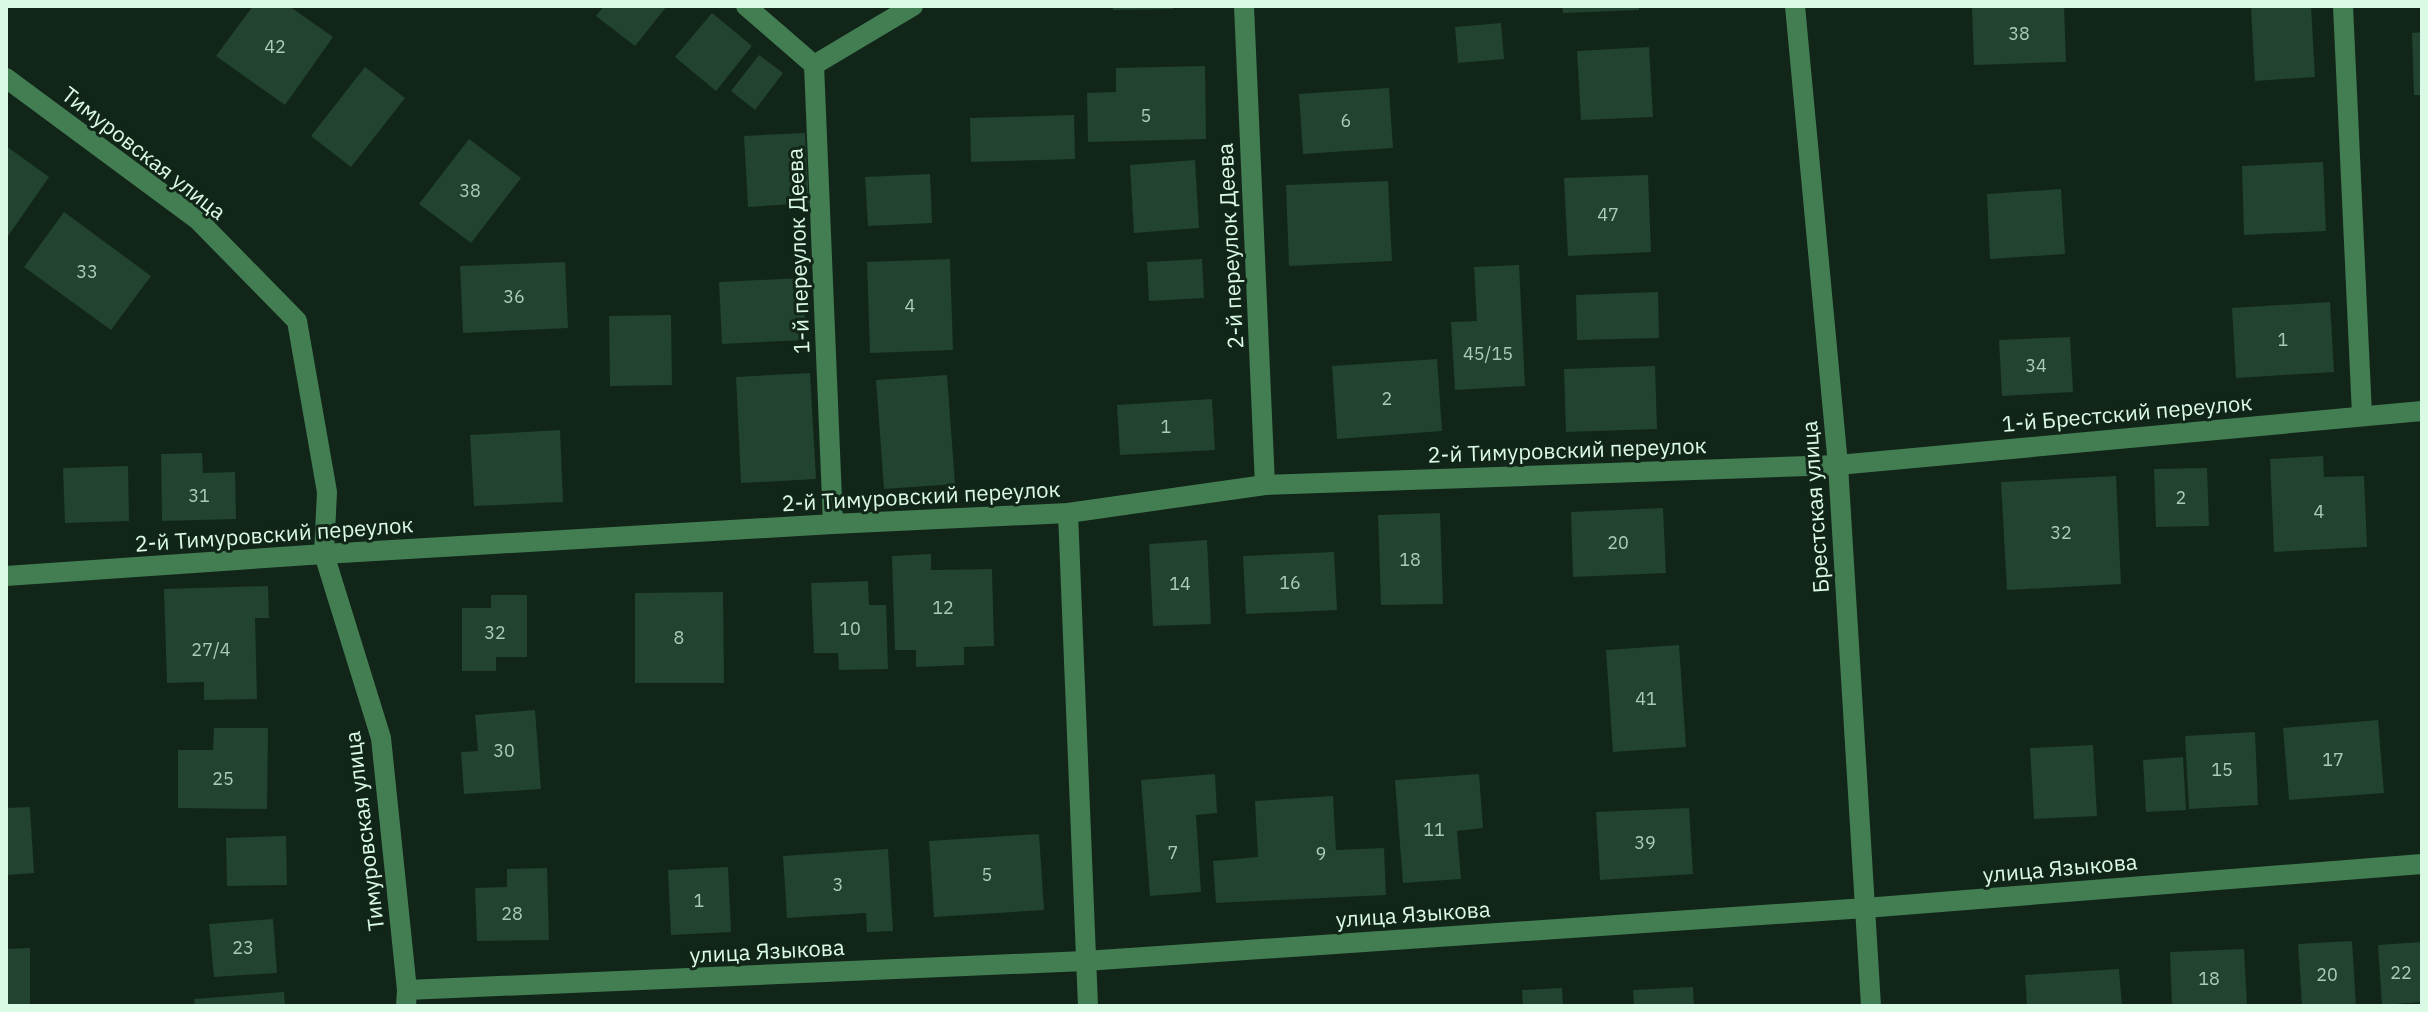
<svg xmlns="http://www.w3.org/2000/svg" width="2428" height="1012" viewBox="0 0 2428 1012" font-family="'IBM Plex Sans',sans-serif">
<rect width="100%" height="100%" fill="#122519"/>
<g fill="#21432f">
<polygon points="253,6 289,6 333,37 285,105 216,56"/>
<polygon points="604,6 667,6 635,46 596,16"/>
<polygon points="1112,6 1173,6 1173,9 1113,10"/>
<polygon points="1562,6 1639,6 1639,10 1563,13"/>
<polygon points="1972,6 2064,6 2066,62 1974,65"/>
<polygon points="2284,6 2311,6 2315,77 2255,81 2251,8"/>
<polygon points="712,13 752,46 716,91 675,57"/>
<polygon points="1501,23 1504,59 1458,63 1455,27"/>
<polygon points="2422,32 2422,95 2414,95 2412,33"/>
<polygon points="1649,47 1653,117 1581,120 1577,51"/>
<polygon points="759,55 783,73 755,110 731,91"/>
<polygon points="1205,66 1206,139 1088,142 1087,93 1116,92 1116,68"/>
<polygon points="365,67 405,98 351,167 311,136"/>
<polygon points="1389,88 1393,148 1303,154 1299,94"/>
<polygon points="1074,115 1075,159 971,162 970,118"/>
<polygon points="805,133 809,203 748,207 744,136"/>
<polygon points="469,139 521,178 471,243 419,204"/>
<polygon points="6,146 49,177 6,239"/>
<polygon points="1195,160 1199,228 1134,233 1130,165"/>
<polygon points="2323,162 2326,231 2244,235 2242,166"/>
<polygon points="930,174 932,223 868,226 865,177"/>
<polygon points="1648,175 1651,252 1568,256 1564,178"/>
<polygon points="1388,181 1392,261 1289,266 1286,185"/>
<polygon points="2061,189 2065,254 1990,259 1987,194"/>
<polygon points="64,212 151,276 111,330 24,267"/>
<polygon points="950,259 953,350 870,353 867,262"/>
<polygon points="1202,259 1204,298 1149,301 1147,262"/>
<polygon points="565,262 568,328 463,333 460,266"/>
<polygon points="1519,265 1525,386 1455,390 1451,322 1477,321 1474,267"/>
<polygon points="803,278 806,340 722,344 719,282"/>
<polygon points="1658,292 1659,338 1577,340 1576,295"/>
<polygon points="2330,302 2334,372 2236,378 2232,308"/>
<polygon points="671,315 672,385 610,386 609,316"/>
<polygon points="2070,337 2073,392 2002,396 1999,340"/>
<polygon points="1437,359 1442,431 1337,439 1332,366"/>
<polygon points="1655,366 1657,429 1566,432 1564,369"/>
<polygon points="810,373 816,479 741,483 736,377"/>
<polygon points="947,375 955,484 884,489 876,380"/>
<polygon points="1212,399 1215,450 1120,455 1117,405"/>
<polygon points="560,430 563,502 474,506 470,435"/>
<polygon points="202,453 203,473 235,472 236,519 162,521 161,454"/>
<polygon points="2323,456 2324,477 2364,476 2367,547 2274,552 2270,459"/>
<polygon points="128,466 129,521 65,523 63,468"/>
<polygon points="2207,468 2209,526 2156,527 2154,469"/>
<polygon points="2116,476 2121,584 2007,590 2001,482"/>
<polygon points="1663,508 1666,573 1573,577 1571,512"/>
<polygon points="1440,513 1443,604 1381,605 1378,515"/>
<polygon points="1207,540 1211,624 1153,626 1149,544"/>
<polygon points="1334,552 1337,610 1246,614 1243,556"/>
<polygon points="931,554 931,570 992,569 994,646 964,647 964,665 916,667 916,650 895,650 892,556"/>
<polygon points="868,581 869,605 886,605 888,669 839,670 838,653 814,653 811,583"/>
<polygon points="268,586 269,618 255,618 257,699 204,700 204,682 167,683 164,589"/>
<polygon points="723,592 724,683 635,683 635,593"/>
<polygon points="491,595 527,595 527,657 496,657 496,671 462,671 462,608 491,608"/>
<polygon points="1679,645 1686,747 1613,752 1606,650"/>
<polygon points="535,710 541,789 464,794 461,752 478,751 475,715"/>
<polygon points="2378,720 2384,793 2289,800 2283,728"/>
<polygon points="214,728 268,728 267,809 178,808 178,750 213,750"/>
<polygon points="2255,732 2258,805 2189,809 2185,736"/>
<polygon points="2093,745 2097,816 2034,819 2030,748"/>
<polygon points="2183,757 2186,810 2146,812 2143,760"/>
<polygon points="1215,774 1217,813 1196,815 1201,892 1150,896 1141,780"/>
<polygon points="1479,774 1483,828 1457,831 1461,879 1403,883 1395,780"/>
<polygon points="1333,796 1336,850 1384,848 1386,895 1216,903 1213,861 1258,857 1255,801"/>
<polygon points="30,807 34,873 6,875 6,808"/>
<polygon points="1689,808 1693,874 1600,880 1596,812"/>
<polygon points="1039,834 1044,910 934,917 929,841"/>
<polygon points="286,836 287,885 227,886 226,838"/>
<polygon points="888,849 893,931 867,932 866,913 787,918 783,856"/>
<polygon points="728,867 731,932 671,935 668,870"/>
<polygon points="547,868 549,940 477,941 475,888 507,887 507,869"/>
<polygon points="273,919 277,973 214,977 209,924"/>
<polygon points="2352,941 2356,1006 2302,1006 2298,944"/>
<polygon points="2422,942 2422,1002 2382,1005 2378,945"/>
<polygon points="30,948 30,1006 6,1006 6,949"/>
<polygon points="2244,949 2247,1006 2172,1006 2170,952"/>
<polygon points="2119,969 2122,1006 2027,1006 2025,975"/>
<polygon points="1693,987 1694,1006 1634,1006 1633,990"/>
<polygon points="1562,988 1563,1006 1523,1006 1522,990"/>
<polygon points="284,992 285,1006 195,1006 194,999"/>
</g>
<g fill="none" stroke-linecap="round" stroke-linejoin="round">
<g stroke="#437e52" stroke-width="20">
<polyline points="746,6 814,65 833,524"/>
<polyline points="1244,6 1265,485"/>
<polyline points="1795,6 1838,465 1871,1006"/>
<polyline points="2343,6 2362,415"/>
<polyline points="814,65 913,6"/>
<polyline points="6,78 198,220 297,321 327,492 324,554 381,738 407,990 406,1006"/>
<polyline points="1068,513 1088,1006"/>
<polyline points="6,576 324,554 833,524 1068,513 1265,485 1838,465 2422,411"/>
<polyline points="407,990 1085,961 1865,908 2422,864"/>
</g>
</g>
<g text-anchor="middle" stroke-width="6" stroke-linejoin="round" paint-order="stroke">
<g font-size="18" fill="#acccb8">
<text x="2019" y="40">38</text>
<text x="275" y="53">42</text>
<text x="1146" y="122">5</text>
<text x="1346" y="127">6</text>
<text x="470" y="197">38</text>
<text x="1608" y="221">47</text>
<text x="87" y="278">33</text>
<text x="514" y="303">36</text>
<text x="910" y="312">4</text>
<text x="2283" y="346">1</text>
<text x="1488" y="360">45/15</text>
<text x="2036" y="372">34</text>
<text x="1387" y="405">2</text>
<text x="1166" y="433">1</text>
<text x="199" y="502">31</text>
<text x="2181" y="504">2</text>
<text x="2319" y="518">4</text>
<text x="2061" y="539">32</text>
<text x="1618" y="549">20</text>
<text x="1410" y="566">18</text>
<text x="1290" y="589">16</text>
<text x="1180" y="590">14</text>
<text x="943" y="614">12</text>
<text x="850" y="635">10</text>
<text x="495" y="639">32</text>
<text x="679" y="644">8</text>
<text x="211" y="656">27/4</text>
<text x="1646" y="705">41</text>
<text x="504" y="757">30</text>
<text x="2333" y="766">17</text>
<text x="2222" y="776">15</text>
<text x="223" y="785">25</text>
<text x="1434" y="836">11</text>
<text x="1645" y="849">39</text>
<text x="1173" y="859">7</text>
<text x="1321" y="860">9</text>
<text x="987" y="881">5</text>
<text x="838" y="891">3</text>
<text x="699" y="907">1</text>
<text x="512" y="920">28</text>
<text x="243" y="954">23</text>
<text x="2401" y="979">22</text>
<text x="2327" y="981">20</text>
<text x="2209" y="985">18</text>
</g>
<g font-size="22" fill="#dbfae5" stroke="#122519">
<text transform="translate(144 153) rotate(38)" y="8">Тимуровская улица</text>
<text transform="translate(1230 246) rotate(-93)" y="8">2-й переулок Деева</text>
<text transform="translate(798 251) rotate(-92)" y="8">1-й переулок Деева</text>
<text transform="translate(2127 413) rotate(-5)" y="8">1-й Брестский переулок</text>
<text transform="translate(1567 450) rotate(-2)" y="8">2-й Тимуровский переулок</text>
<text transform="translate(921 496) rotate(-3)" y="8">2-й Тимуровский переулок</text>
<text transform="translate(1815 507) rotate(-94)" y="8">Брестская улица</text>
<text transform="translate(274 534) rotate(-4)" y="8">2-й Тимуровский переулок</text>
<text transform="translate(364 831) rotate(-97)" y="8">Тимуровская улица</text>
<text transform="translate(2060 868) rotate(-5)" y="8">улица Языкова</text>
<text transform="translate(1413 914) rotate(-4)" y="8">улица Языкова</text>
<text transform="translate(767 951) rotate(-3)" y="8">улица Языкова</text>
</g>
</g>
<rect width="2428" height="1012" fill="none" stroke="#dbfae5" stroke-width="16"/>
</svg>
